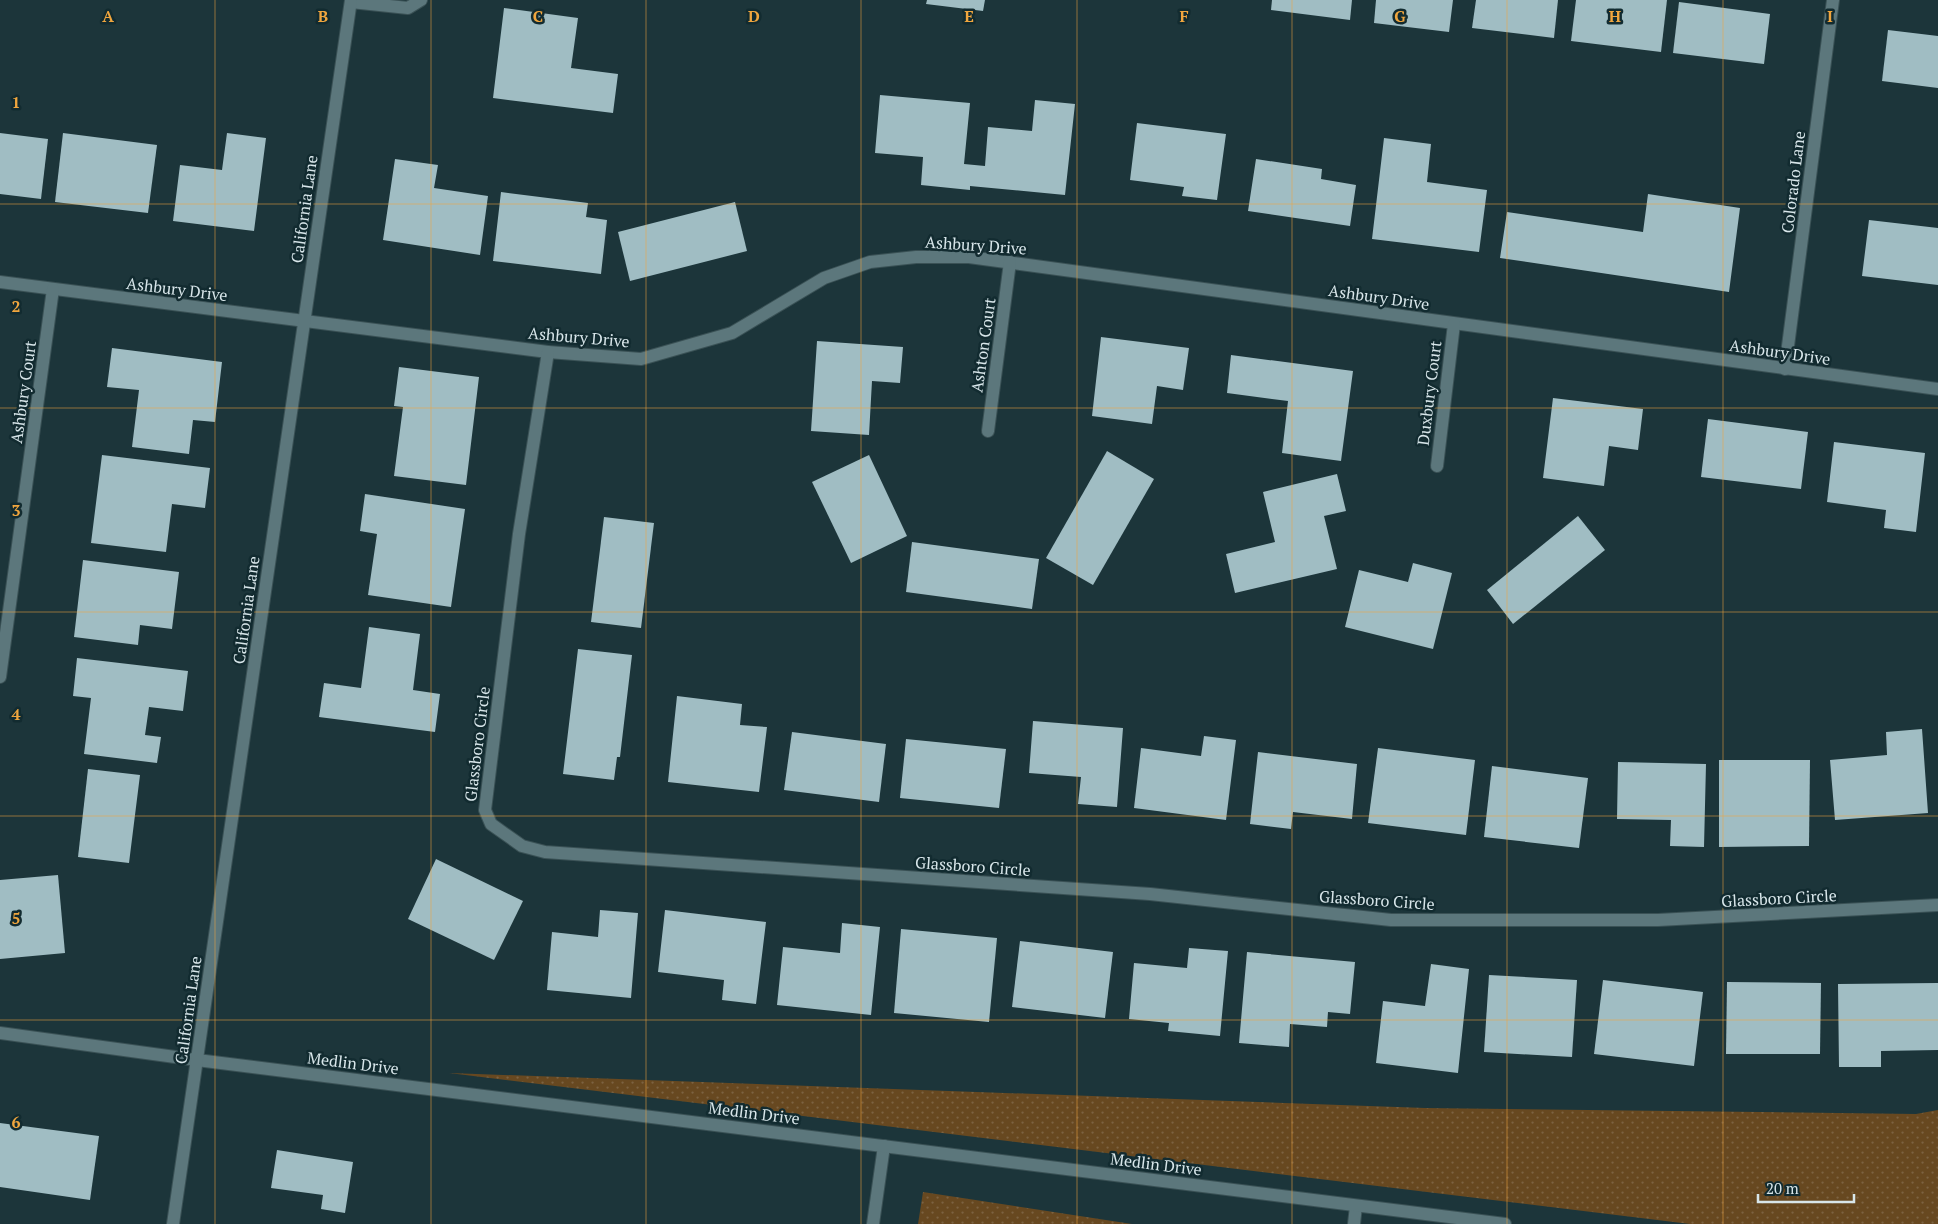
<svg xmlns="http://www.w3.org/2000/svg" width="1938" height="1224" viewBox="0 0 1938 1224" font-family="'PT Serif',serif">
<defs>
<pattern id="grass-dots" width="8" height="8" patternUnits="userSpaceOnUse" patternTransform="scale(1.25)"><rect width="8" height="8" fill="#674820"/><path d="M2 2h.1M6 6h.1" fill="none" stroke="#7c6241" stroke-width="1.8" stroke-linecap="round"/></pattern>
</defs>
<rect width="100%" height="100%" fill="#1c353a"/>
<g fill="url(#grass-dots)">
<polygon points="449,1073 1425,1108 1916,1114 1938,1110 1938,1224 1690,1224"/>
<polygon points="923,1192 1132,1224 918,1224"/>
</g>
<g fill="#a0bdc3">
<polygon points="927,0 985,0 983,11 926,4"/>
<polygon points="1272,0 1352,0 1350,20 1271,10"/>
<polygon points="1376,0 1453,0 1449,32 1374,23"/>
<polygon points="1476,0 1558,0 1554,38 1472,28"/>
<polygon points="1576,0 1667,0 1661,52 1571,41"/>
<polygon points="1679,2 1770,14 1764,64 1673,53"/>
<polygon points="504,8 578,18 571,68 618,74 613,113 493,98"/>
<polygon points="1888,30 1938,36 1938,88 1882,81"/>
<polygon points="880,95 970,103 964,164 985,166 988,127 1032,131 1035,100 1075,104 1065,195 970,186 970,190 921,185 923,157 875,153"/>
<polygon points="1137,123 1226,134 1217,200 1182,196 1184,187 1130,180"/>
<polygon points="0,133 48,139 41,199 0,194"/>
<polygon points="63,133 157,145 148,213 55,202"/>
<polygon points="227,133 266,138 254,231 173,221 180,165 222,170"/>
<polygon points="1384,138 1431,144 1427,182 1487,190 1479,252 1372,239"/>
<polygon points="395,159 438,165 434,188 488,196 480,255 383,240"/>
<polygon points="1256,159 1322,169 1321,179 1356,185 1350,226 1248,211"/>
<polygon points="501,192 588,203 586,217 607,220 601,274 493,261"/>
<polygon points="1648,194 1740,208 1729,292 1500,258 1507,212 1643,232"/>
<polygon points="735,202 747,251 630,281 618,232"/>
<polygon points="1869,220 1938,228 1938,285 1862,276"/>
<polygon points="1101,337 1189,348 1183,390 1157,386 1152,424 1092,416"/>
<polygon points="817,341 903,347 900,383 872,381 869,435 811,431"/>
<polygon points="112,348 222,362 215,422 193,420 189,454 132,447 139,390 107,387"/>
<polygon points="1231,355 1353,371 1341,461 1282,453 1288,401 1227,393"/>
<polygon points="399,367 479,377 466,485 394,476 403,407 394,406"/>
<polygon points="1553,398 1643,409 1638,450 1609,446 1604,486 1543,478"/>
<polygon points="1708,419 1808,432 1801,489 1701,477"/>
<polygon points="1834,442 1925,453 1916,532 1884,528 1886,510 1827,502"/>
<polygon points="1107,451 1154,479 1093,585 1046,558"/>
<polygon points="102,455 210,468 205,508 172,504 166,552 91,543"/>
<polygon points="869,455 907,536 851,563 812,482"/>
<polygon points="1337,474 1346,511 1324,516 1337,569 1235,593 1226,554 1275,542 1263,492"/>
<polygon points="365,494 465,509 451,607 368,595 377,534 360,531"/>
<polygon points="1578,516 1605,550 1513,624 1487,590"/>
<polygon points="604,517 654,523 641,628 591,622"/>
<polygon points="912,542 1039,559 1032,609 906,592"/>
<polygon points="83,560 179,572 172,629 140,625 138,645 74,637"/>
<polygon points="1413,563 1452,573 1433,649 1345,627 1359,570 1408,582"/>
<polygon points="369,627 420,634 413,690 440,694 435,732 319,717 324,683 361,688"/>
<polygon points="578,649 632,655 620,757 617,757 614,780 563,774"/>
<polygon points="77,658 188,671 183,711 149,707 145,735 161,737 157,763 84,754 91,698 73,696"/>
<polygon points="677,696 742,704 740,725 767,727 759,792 668,782"/>
<polygon points="1033,721 1123,728 1117,807 1078,804 1081,777 1029,773"/>
<polygon points="1922,729 1928,813 1835,820 1830,760 1887,755 1886,732"/>
<polygon points="792,732 886,744 879,802 784,790"/>
<polygon points="1204,736 1236,740 1226,820 1134,808 1141,748 1201,756"/>
<polygon points="906,739 1006,749 999,808 900,798"/>
<polygon points="1378,748 1475,760 1466,835 1368,823"/>
<polygon points="1258,752 1357,764 1352,819 1293,812 1291,829 1250,824"/>
<polygon points="1719,760 1810,760 1809,846 1719,847"/>
<polygon points="1618,762 1706,764 1704,847 1670,846 1671,820 1617,819"/>
<polygon points="1492,766 1588,778 1579,848 1484,837"/>
<polygon points="88,769 140,775 129,863 78,857"/>
<polygon points="436,859 523,901 494,960 408,919"/>
<polygon points="58,875 65,953 0,959 0,880"/>
<polygon points="600,910 638,913 631,998 547,990 552,932 598,937"/>
<polygon points="665,910 766,922 756,1004 722,1000 724,980 658,972"/>
<polygon points="842,923 880,927 871,1015 777,1005 783,947 840,953"/>
<polygon points="901,929 997,938 989,1022 894,1013"/>
<polygon points="1020,941 1113,952 1105,1018 1012,1007"/>
<polygon points="1189,948 1228,951 1220,1036 1168,1031 1169,1023 1129,1019 1134,963 1187,968"/>
<polygon points="1247,952 1355,962 1350,1014 1328,1012 1327,1027 1290,1024 1289,1047 1239,1043"/>
<polygon points="1431,964 1469,969 1458,1073 1376,1063 1383,1001 1425,1006"/>
<polygon points="1489,975 1577,980 1572,1057 1484,1052"/>
<polygon points="1603,980 1703,992 1694,1066 1594,1054"/>
<polygon points="1727,982 1821,983 1820,1054 1726,1054"/>
<polygon points="1938,983 1938,1050 1881,1051 1881,1067 1839,1067 1838,984"/>
<polygon points="0,1123 99,1136 90,1200 0,1187"/>
<polygon points="277,1150 353,1162 345,1213 321,1209 323,1195 271,1188"/>
</g>
<g fill="none" stroke-linecap="round" stroke-linejoin="round">
<defs>
<g id="service">
<polyline points="351,2 408,8 421,0"/>
<polyline points="873,1224 884,1146"/>
<polyline points="1354,1224 1356,1206"/>
</g>
<g id="minor">
<polyline points="0,282 548,352 641,359 732,333 824,278 870,262 916,257 969,257 1938,389"/>
<polyline points="548,352 519,534 485,810 491,824 522,846 545,852 1150,894 1391,920 1658,920 1938,905"/>
<polyline points="1785,369 1833,0"/>
<polyline points="988,431 1010,262"/>
<polyline points="1437,466 1454,324"/>
<polyline points="0,677 53,289"/>
</g>
<g id="tertiary">
<polyline points="0,1033 197,1060 1505,1224"/>
<polyline points="173,1224 351,0"/>
</g>
</defs>
<use href="#service" stroke="#3a5155" stroke-width="14"/>
<use href="#minor" stroke="#3a5155" stroke-width="14"/>
<use href="#tertiary" stroke="#3a5155" stroke-width="14"/>
<use href="#service" stroke="#5c777c" stroke-width="12"/>
<use href="#minor" stroke="#5c777c" stroke-width="12"/>
<use href="#tertiary" stroke="#5c777c" stroke-width="12"/>
</g>
<path fill="none" stroke="#f0a63e" stroke-width="1" stroke-opacity="0.55" d="M215,0V1224M431,0V1224M646,0V1224M861,0V1224M1077,0V1224M1292,0V1224M1507,0V1224M1723,0V1224M0,204H1938M0,408H1938M0,612H1938M0,816H1938M0,1020H1938"/>
<g text-anchor="middle" stroke-width="5" stroke-linejoin="round" paint-order="stroke">
<g font-size="16" fill="#d8e6ea" stroke="#122b30">
<text transform="translate(1793 182) rotate(-83)" y="6">Colorado Lane</text>
<text transform="translate(304 209) rotate(-82)" y="6">California Lane</text>
<text transform="translate(976 245) rotate(4)" y="6">Ashbury Drive</text>
<text transform="translate(177 289) rotate(7)" y="6">Ashbury Drive</text>
<text transform="translate(1379 297) rotate(8)" y="6">Ashbury Drive</text>
<text transform="translate(579 337) rotate(5)" y="6">Ashbury Drive</text>
<text transform="translate(983 345) rotate(-82)" y="6">Ashton Court</text>
<text transform="translate(1780 352) rotate(8)" y="6">Ashbury Drive</text>
<text transform="translate(23 392) rotate(-82)" y="6">Ashbury Court</text>
<text transform="translate(1429 393) rotate(-83)" y="6">Duxbury Court</text>
<text transform="translate(246 610) rotate(-82)" y="6">California Lane</text>
<text transform="translate(477 744) rotate(-83)" y="6">Glassboro Circle</text>
<text transform="translate(973 866) rotate(4)" y="6">Glassboro Circle</text>
<text transform="translate(1779 898) rotate(-3)" y="6">Glassboro Circle</text>
<text transform="translate(1377 900) rotate(4)" y="6">Glassboro Circle</text>
<text transform="translate(188 1010) rotate(-82)" y="6">California Lane</text>
<text transform="translate(353 1063) rotate(7)" y="6">Medlin Drive</text>
<text transform="translate(754 1113) rotate(7)" y="6">Medlin Drive</text>
<text transform="translate(1156 1164) rotate(7)" y="6">Medlin Drive</text>
</g>
</g>
<g font-size="16" text-anchor="middle" font-weight="bold" fill="#f0a63e" stroke="#122b30" stroke-width="5" stroke-linejoin="round" paint-order="stroke">
<text x="108" y="22">A</text>
<text x="323" y="22">B</text>
<text x="538" y="22">C</text>
<text x="754" y="22">D</text>
<text x="969" y="22">E</text>
<text x="1184" y="22">F</text>
<text x="1400" y="22">G</text>
<text x="1615" y="22">H</text>
<text x="1830" y="22">I</text>
<text x="16" y="108">1</text>
<text x="16" y="312">2</text>
<text x="16" y="516">3</text>
<text x="16" y="720">4</text>
<text x="16" y="924">5</text>
<text x="16" y="1128">6</text>
</g>
<path d="M1758 1194v8h96v-8" fill="none" stroke="#d8e6ea" stroke-width="2.5"/>
<text x="1766" y="1194" font-size="15" fill="#d8e6ea" stroke="#122b30" stroke-width="4" paint-order="stroke">20 m</text>
</svg>
